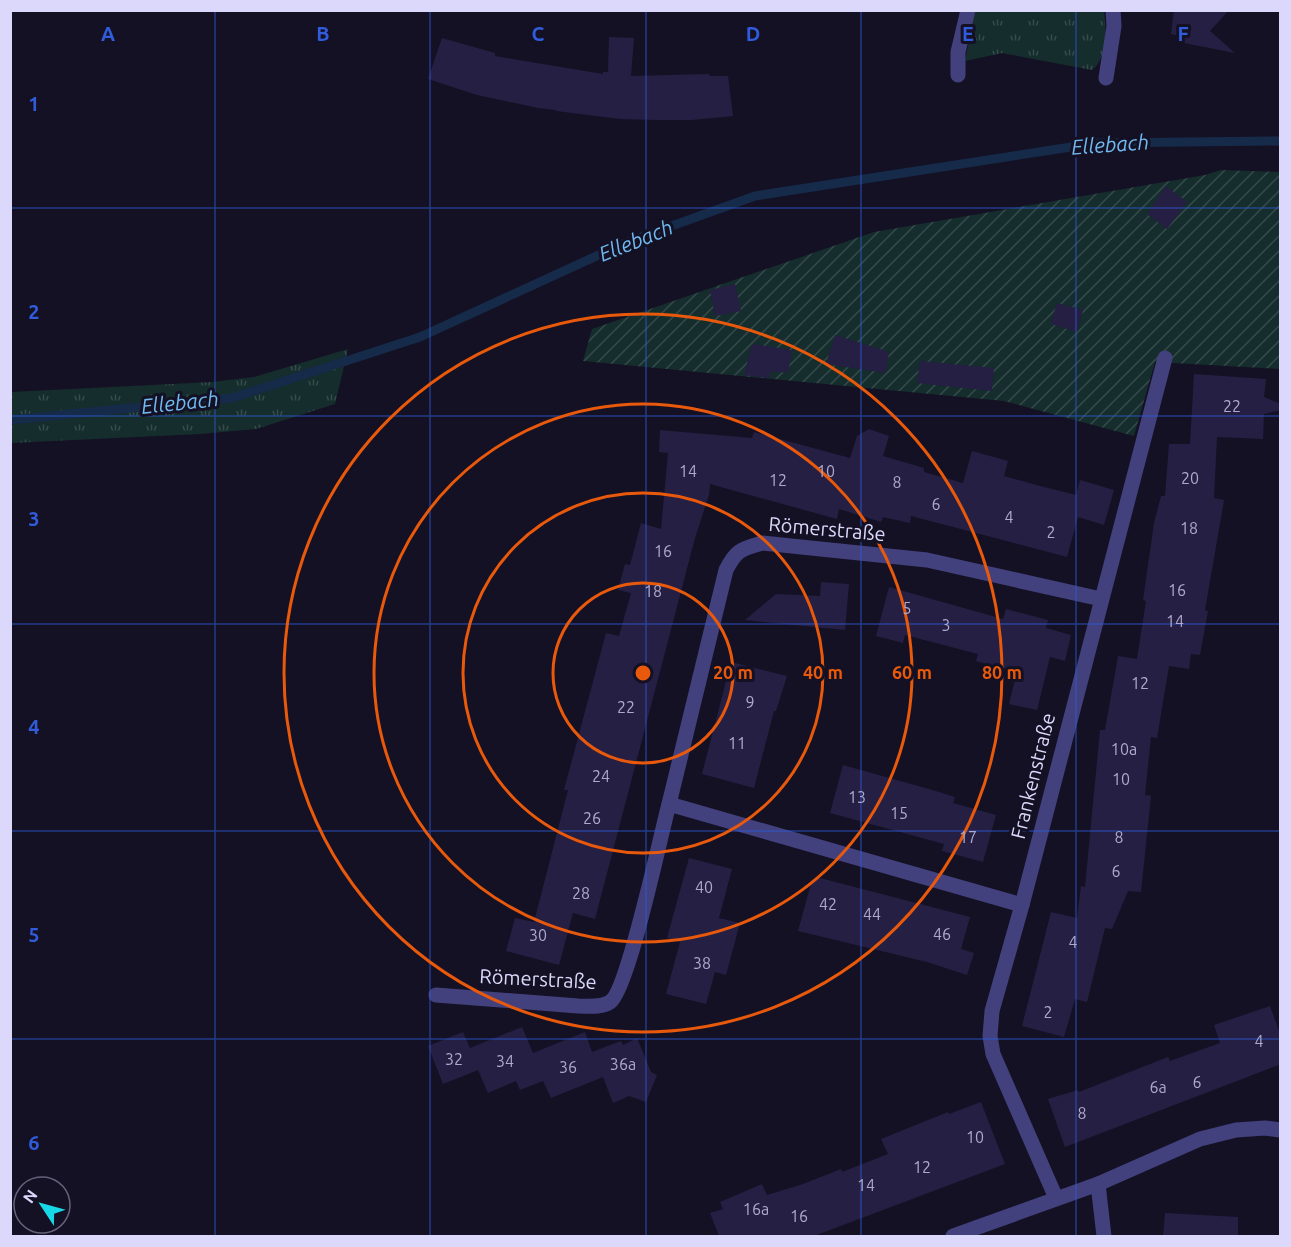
<svg xmlns="http://www.w3.org/2000/svg" width="1291" height="1247" viewBox="0 0 1291 1247" font-family="Ubuntu,sans-serif">
<defs>
<pattern id="grass-tufts" width="24" height="20" patternUnits="userSpaceOnUse" patternTransform="scale(1.5)"><rect width="24" height="20" fill="#152d2c"/><path d="M3 7l-1-3M5 7V3M7 7l1-3M15 17l-1-3M17 17v-4M19 17l1-3" fill="none" stroke="#364b4c"/></pattern>
<pattern id="garden-furrows" width="10" height="10" patternUnits="userSpaceOnUse" patternTransform="scale(1.5)"><rect width="10" height="10" fill="#152d2c"/><path d="M-1 1l2-2M0 10L10 0M9 11l2-2" fill="none" stroke="#364b4c"/></pattern>
</defs>
<rect width="100%" height="100%" fill="#141124"/>
<g fill="url(#grass-tufts)">
<path d="M975,11H1104C1106,28 1108,58 1092,70L1002,53L965,61Z"/>
<polygon points="348,349 335,404 256,429 200,434 11,443 11,392 212,382 254,377"/>
</g>
<polygon fill="url(#garden-furrows)" points="1221,170 1280,172 1280,369 1155,362 1134,436 1004,401 583,361 592,329 874,232 1205,175"/>
<g fill="none" stroke-linecap="round" stroke-linejoin="round">
<polyline stroke="#162b4a" stroke-width="9" points="10,420 232,398 420,337 627,242 755,196 1097,143 1280,141"/>
</g>
<g fill="#251f43">
<polygon points="1174,10 1229,10 1210,31 1235,53 1179,42 1180,36 1171,34"/>
<polygon points="609,37 634,38 631,76 709,74 710,76 728,76 733,116 692,120 655,120 620,119 556,111 556,110 538,108 477,95 428,79 442,38 495,53 495,56 603,74 603,72 608,72"/>
<polygon points="1166,186 1187,202 1167,229 1147,214"/>
<polygon points="735,284 741,311 715,316 710,290"/>
<polygon points="1057,303 1083,310 1077,332 1051,324"/>
<polygon points="835,335 889,352 886,373 826,364"/>
<polygon points="752,344 792,350 788,373 771,371 769,378 744,375"/>
<polygon points="920,361 994,368 992,391 917,383"/>
<polygon points="1194,374 1266,379 1264,397 1281,404 1281,410 1264,414 1263,439 1217,437 1214,498 1224,500 1205,610 1208,611 1200,655 1191,654 1189,669 1169,666 1157,738 1151,737 1145,795 1151,796 1141,892 1128,891 1112,929 1105,928 1087,1002 1075,999 1064,1037 1022,1026 1051,912 1077,918 1081,886 1085,887 1100,730 1105,730 1118,656 1137,659 1146,601 1143,600 1154,523 1161,496 1165,496 1169,444 1190,444"/>
<polygon points="869,429 889,436 883,456 924,468 924,472 963,483 972,451 1008,461 1004,476 1040,486 1076,495 1080,480 1114,490 1104,525 1078,517 1067,557 911,516 910,523 883,517 881,522 839,509 837,519 710,484 709,495 695,538 595,919 573,913 559,965 506,951 515,918 534,922 568,790 564,790 606,633 619,636 631,593 618,590 625,564 630,565 641,523 661,529 668,453 659,452 660,430 752,438 754,432 850,458 857,436"/>
<polygon points="821,582 849,584 845,630 745,620 776,594 820,596"/>
<polygon points="889,587 1003,619 1006,609 1048,620 1046,628 1071,635 1065,661 1050,657 1037,710 1009,704 1017,672 976,661 978,654 905,635 903,643 876,636"/>
<polygon points="731,662 787,676 776,711 774,711 754,788 702,774"/>
<polygon points="843,765 929,789 955,797 953,803 996,815 983,862 942,851 944,844 830,813"/>
<polygon points="689,858 732,869 719,918 740,923 726,975 715,972 706,1004 666,994 680,942 667,938"/>
<polygon points="820,878 970,917 961,949 974,953 967,975 927,962 798,931 811,884"/>
<polygon points="1270,1006 1281,1036 1281,1064 1065,1147 1048,1099 1078,1090 1079,1092 1168,1057 1170,1061 1220,1043 1214,1025"/>
<polygon points="522,1027 533,1053 585,1032 592,1052 621,1041 623,1045 637,1038 651,1072 657,1075 646,1102 629,1096 613,1103 603,1077 551,1098 543,1081 520,1090 516,1081 488,1093 478,1070 443,1084 428,1046 463,1032 470,1048"/>
<polygon points="981,1102 1005,1164 814,1236 719,1236 710,1213 723,1209 720,1202 762,1184 767,1195 803,1184 841,1169 842,1172 888,1154 881,1139 948,1112 949,1114"/>
<polygon points="1165,1213 1238,1217 1238,1236 1163,1236"/>
</g>
<g fill="none" stroke-linecap="round" stroke-linejoin="round">
<g stroke="#42417e" stroke-width="15">
<polyline points="958,75 958,52 968,10"/>
<polyline points="1106,78 1114,26 1113,10"/>
</g>
<g stroke="#42417e" stroke-width="15">
<path d="M1022,905L669,804L726,570C736,550 741,549 762,543L927,560L1101,599"/>
<path d="M436,995L578,1006C588,1006 601,1008 610,1002C628,991 661,833 669,804"/>
<polyline points="1098,1184 1104,1236"/>
<polyline points="1056,1198 993,1054 990,1036 992,1011 1022,905 1165,358"/>
<polyline points="953,1236 1098,1184 1200,1139 1236,1130 1265,1128 1280,1130"/>
</g>
</g>
<path fill="none" stroke="#305cdc" stroke-width="1.5" stroke-opacity="0.55" d="M215,10V1236M430,10V1236M646,10V1236M861,10V1236M1076,10V1236M10,208H1280M10,416H1280M10,624H1280M10,831H1280M10,1039H1280"/>
<g fill="none" stroke="#e8590c" stroke-width="3">
<circle cx="643" cy="673" r="90"/>
<circle cx="643" cy="673" r="180"/>
<circle cx="643" cy="673" r="269"/>
<circle cx="643" cy="673" r="359"/>
</g>
<g text-anchor="middle" stroke-width="6" stroke-linejoin="round" paint-order="stroke">
<g font-size="16" fill="#aeaacd">
<text x="1232" y="412">22</text>
<text x="688" y="477">14</text>
<text x="826" y="477">10</text>
<text x="1190" y="484">20</text>
<text x="778" y="486">12</text>
<text x="897" y="488">8</text>
<text x="936" y="510">6</text>
<text x="1009" y="523">4</text>
<text x="1189" y="534">18</text>
<text x="1051" y="538">2</text>
<text x="663" y="557">16</text>
<text x="1177" y="596">16</text>
<text x="653" y="597">18</text>
<text x="907" y="614">5</text>
<text x="1175" y="627">14</text>
<text x="946" y="631">3</text>
<text x="1140" y="689">12</text>
<text x="750" y="708">9</text>
<text x="626" y="713">22</text>
<text x="737" y="749">11</text>
<text x="1124" y="755">10a</text>
<text x="601" y="782">24</text>
<text x="1121" y="785">10</text>
<text x="857" y="803">13</text>
<text x="899" y="819">15</text>
<text x="592" y="824">26</text>
<text x="968" y="843">17</text>
<text x="1119" y="843">8</text>
<text x="1116" y="877">6</text>
<text x="704" y="893">40</text>
<text x="581" y="899">28</text>
<text x="828" y="910">42</text>
<text x="872" y="920">44</text>
<text x="942" y="940">46</text>
<text x="538" y="941">30</text>
<text x="1073" y="948">4</text>
<text x="702" y="969">38</text>
<text x="1048" y="1018">2</text>
<text x="1259" y="1047">4</text>
<text x="454" y="1065">32</text>
<text x="505" y="1067">34</text>
<text x="623" y="1070">36a</text>
<text x="568" y="1073">36</text>
<text x="1197" y="1088">6</text>
<text x="1158" y="1093">6a</text>
<text x="1082" y="1119">8</text>
<text x="975" y="1143">10</text>
<text x="922" y="1173">12</text>
<text x="866" y="1191">14</text>
<text x="756" y="1215">16a</text>
<text x="799" y="1222">16</text>
</g>
<g font-size="20" fill="#dbd8fb" stroke="#141124">
<text transform="translate(827 529) rotate(5)" y="7">Römerstraße</text>
<text transform="translate(1033 776) rotate(-76)" y="7">Frankenstraße</text>
<text transform="translate(538 979) rotate(3)" y="7">Römerstraße</text>
</g>
<g font-size="21" font-style="italic" fill="#71b9f0" stroke="#141124">
<text transform="translate(1110 145) rotate(-4)" y="7">Ellebach</text>
<text transform="translate(636 241) rotate(-22)" y="7">Ellebach</text>
<text transform="translate(180 403) rotate(-6)" y="7">Ellebach</text>
</g>
</g>
<g font-size="20" text-anchor="middle" font-weight="bold" fill="#305cdc" stroke="#141124" stroke-width="6" stroke-linejoin="round" paint-order="stroke">
<text x="108" y="41">A</text>
<text x="323" y="41">B</text>
<text x="538" y="41">C</text>
<text x="753" y="41">D</text>
<text x="968" y="41">E</text>
<text x="1183" y="41">F</text>
<text x="34" y="111">1</text>
<text x="34" y="319">2</text>
<text x="34" y="526">3</text>
<text x="34" y="734">4</text>
<text x="34" y="942">5</text>
<text x="34" y="1150">6</text>
</g>
<circle cx="643" cy="673" r="9" fill="#e8590c" stroke="#141124" stroke-width="3"/>
<g font-size="18" text-anchor="middle" font-weight="bold" fill="#e8590c" stroke="#141124" stroke-width="6" stroke-linejoin="round" paint-order="stroke">
<text x="733" y="679">20 m</text>
<text x="823" y="679">40 m</text>
<text x="912" y="679">60 m</text>
<text x="1002" y="679">80 m</text>
</g>
<rect width="1291" height="1247" fill="none" stroke="#dbd8fb" stroke-width="24"/>
<g transform="translate(42 1205) rotate(306)"><circle r="28" fill="#141124" stroke="#64617a" stroke-width="1.5"/>
<path d="M0-4.5L10 22L0 15L-10 22Z" fill="#18d8e7"/>
<text y="-9" font-size="16" font-weight="bold" text-anchor="middle" fill="#dbd8fb">N</text>
</g>
</svg>
